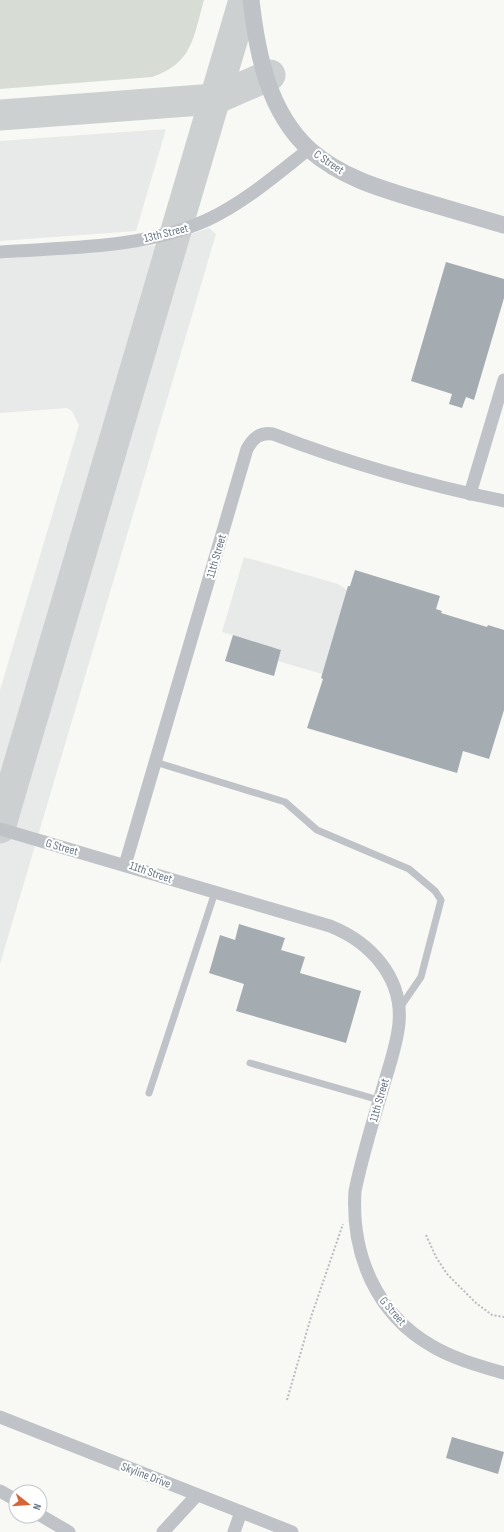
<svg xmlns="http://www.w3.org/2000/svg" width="504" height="1532" viewBox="0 0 504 1532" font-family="'Sofia Sans Condensed',sans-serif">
<rect width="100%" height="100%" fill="#f8f8f5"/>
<g fill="#e8eae9">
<polygon points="166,129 136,231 0,241 0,141"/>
<polygon points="209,228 216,234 0,964 0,690 79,425 72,411 67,408 0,413 0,259 159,245"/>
<polygon points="244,557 338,584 347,590 322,674 278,661 281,650 222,632"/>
</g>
<path fill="#d7dcd5" d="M0,0H204C193,38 193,63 152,77L0,89Z"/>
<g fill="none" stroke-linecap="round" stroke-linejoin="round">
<g stroke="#ccd0d1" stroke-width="31">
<polyline points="0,115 215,99 270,75"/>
<polyline points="0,828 244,0"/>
</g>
</g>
<g fill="#a4acb2">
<polygon points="446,262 504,279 504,298 474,400 466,397 462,408 449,404 452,394 411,381"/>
<polygon points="355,570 440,596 436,609 442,611 441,613 487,627 488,625 504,630 504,710 489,759 463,751 457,773 307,728 323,679 321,678 348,586 350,586"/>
<polygon points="233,635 281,650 274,676 225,661"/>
<polygon points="239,924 285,938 281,950 305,957 300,973 361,991 346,1043 236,1011 244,984 209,973 220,935 235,940"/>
<polygon points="452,1437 504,1452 498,1474 446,1458"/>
</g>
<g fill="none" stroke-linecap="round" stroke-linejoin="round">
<g stroke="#babcbf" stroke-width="2" stroke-dasharray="2 2" stroke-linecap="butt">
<polyline points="426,1235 436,1257 447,1274 476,1303 492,1315 504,1317"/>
<polyline points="287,1400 311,1317 343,1224"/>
</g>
<g stroke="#bfc3c7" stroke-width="7">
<polyline points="155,762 285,802 317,830 409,869 435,891 441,900 421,977 399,1009"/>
<polyline points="250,1063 379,1100"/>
<polyline points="149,1093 215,892"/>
</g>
<g stroke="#bfc3c7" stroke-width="13">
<path d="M0,252C68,247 143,249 207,220C244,203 277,174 309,149"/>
<polyline points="470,494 504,380"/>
<path d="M0,829L330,926C370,942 403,977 399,1023C397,1046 388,1069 382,1091C372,1124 362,1157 355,1191C351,1254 376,1314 432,1346C454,1359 480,1366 504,1373"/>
<path d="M125,865L247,449C253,438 260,432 273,434C348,463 426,485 504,501"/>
<polyline points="0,1417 292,1532"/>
<polyline points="0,1491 16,1500"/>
<polyline points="40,1515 69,1532"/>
<polyline points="163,1532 197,1495"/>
<polyline points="234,1532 241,1512"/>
</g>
<path stroke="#bfc3c7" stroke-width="17" d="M251,0C257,53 268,112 310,150C342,178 382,189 422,201C450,209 477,217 504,225"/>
</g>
<g text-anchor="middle" stroke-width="4" stroke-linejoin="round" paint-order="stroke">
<g font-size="12" fill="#697684" stroke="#fff">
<text transform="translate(329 162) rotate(34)" y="4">C Street</text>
<text transform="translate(166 233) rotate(-14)" y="4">13th Street</text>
<text transform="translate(216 556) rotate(-74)" y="4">11th Street</text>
<text transform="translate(62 847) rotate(16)" y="4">G Street</text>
<text transform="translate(151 872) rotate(19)" y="4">11th Street</text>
<text transform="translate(379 1100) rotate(-74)" y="4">11th Street</text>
<text transform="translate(393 1311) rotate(49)" y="4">G Street</text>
<text transform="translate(146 1475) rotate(21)" y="4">Skyline Drive</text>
</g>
</g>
<g transform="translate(28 1504) rotate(107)"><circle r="19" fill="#ffffff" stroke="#c3c8ce"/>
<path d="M0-3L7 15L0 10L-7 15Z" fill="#d66637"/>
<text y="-6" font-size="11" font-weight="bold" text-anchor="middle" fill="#697684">N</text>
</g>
</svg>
